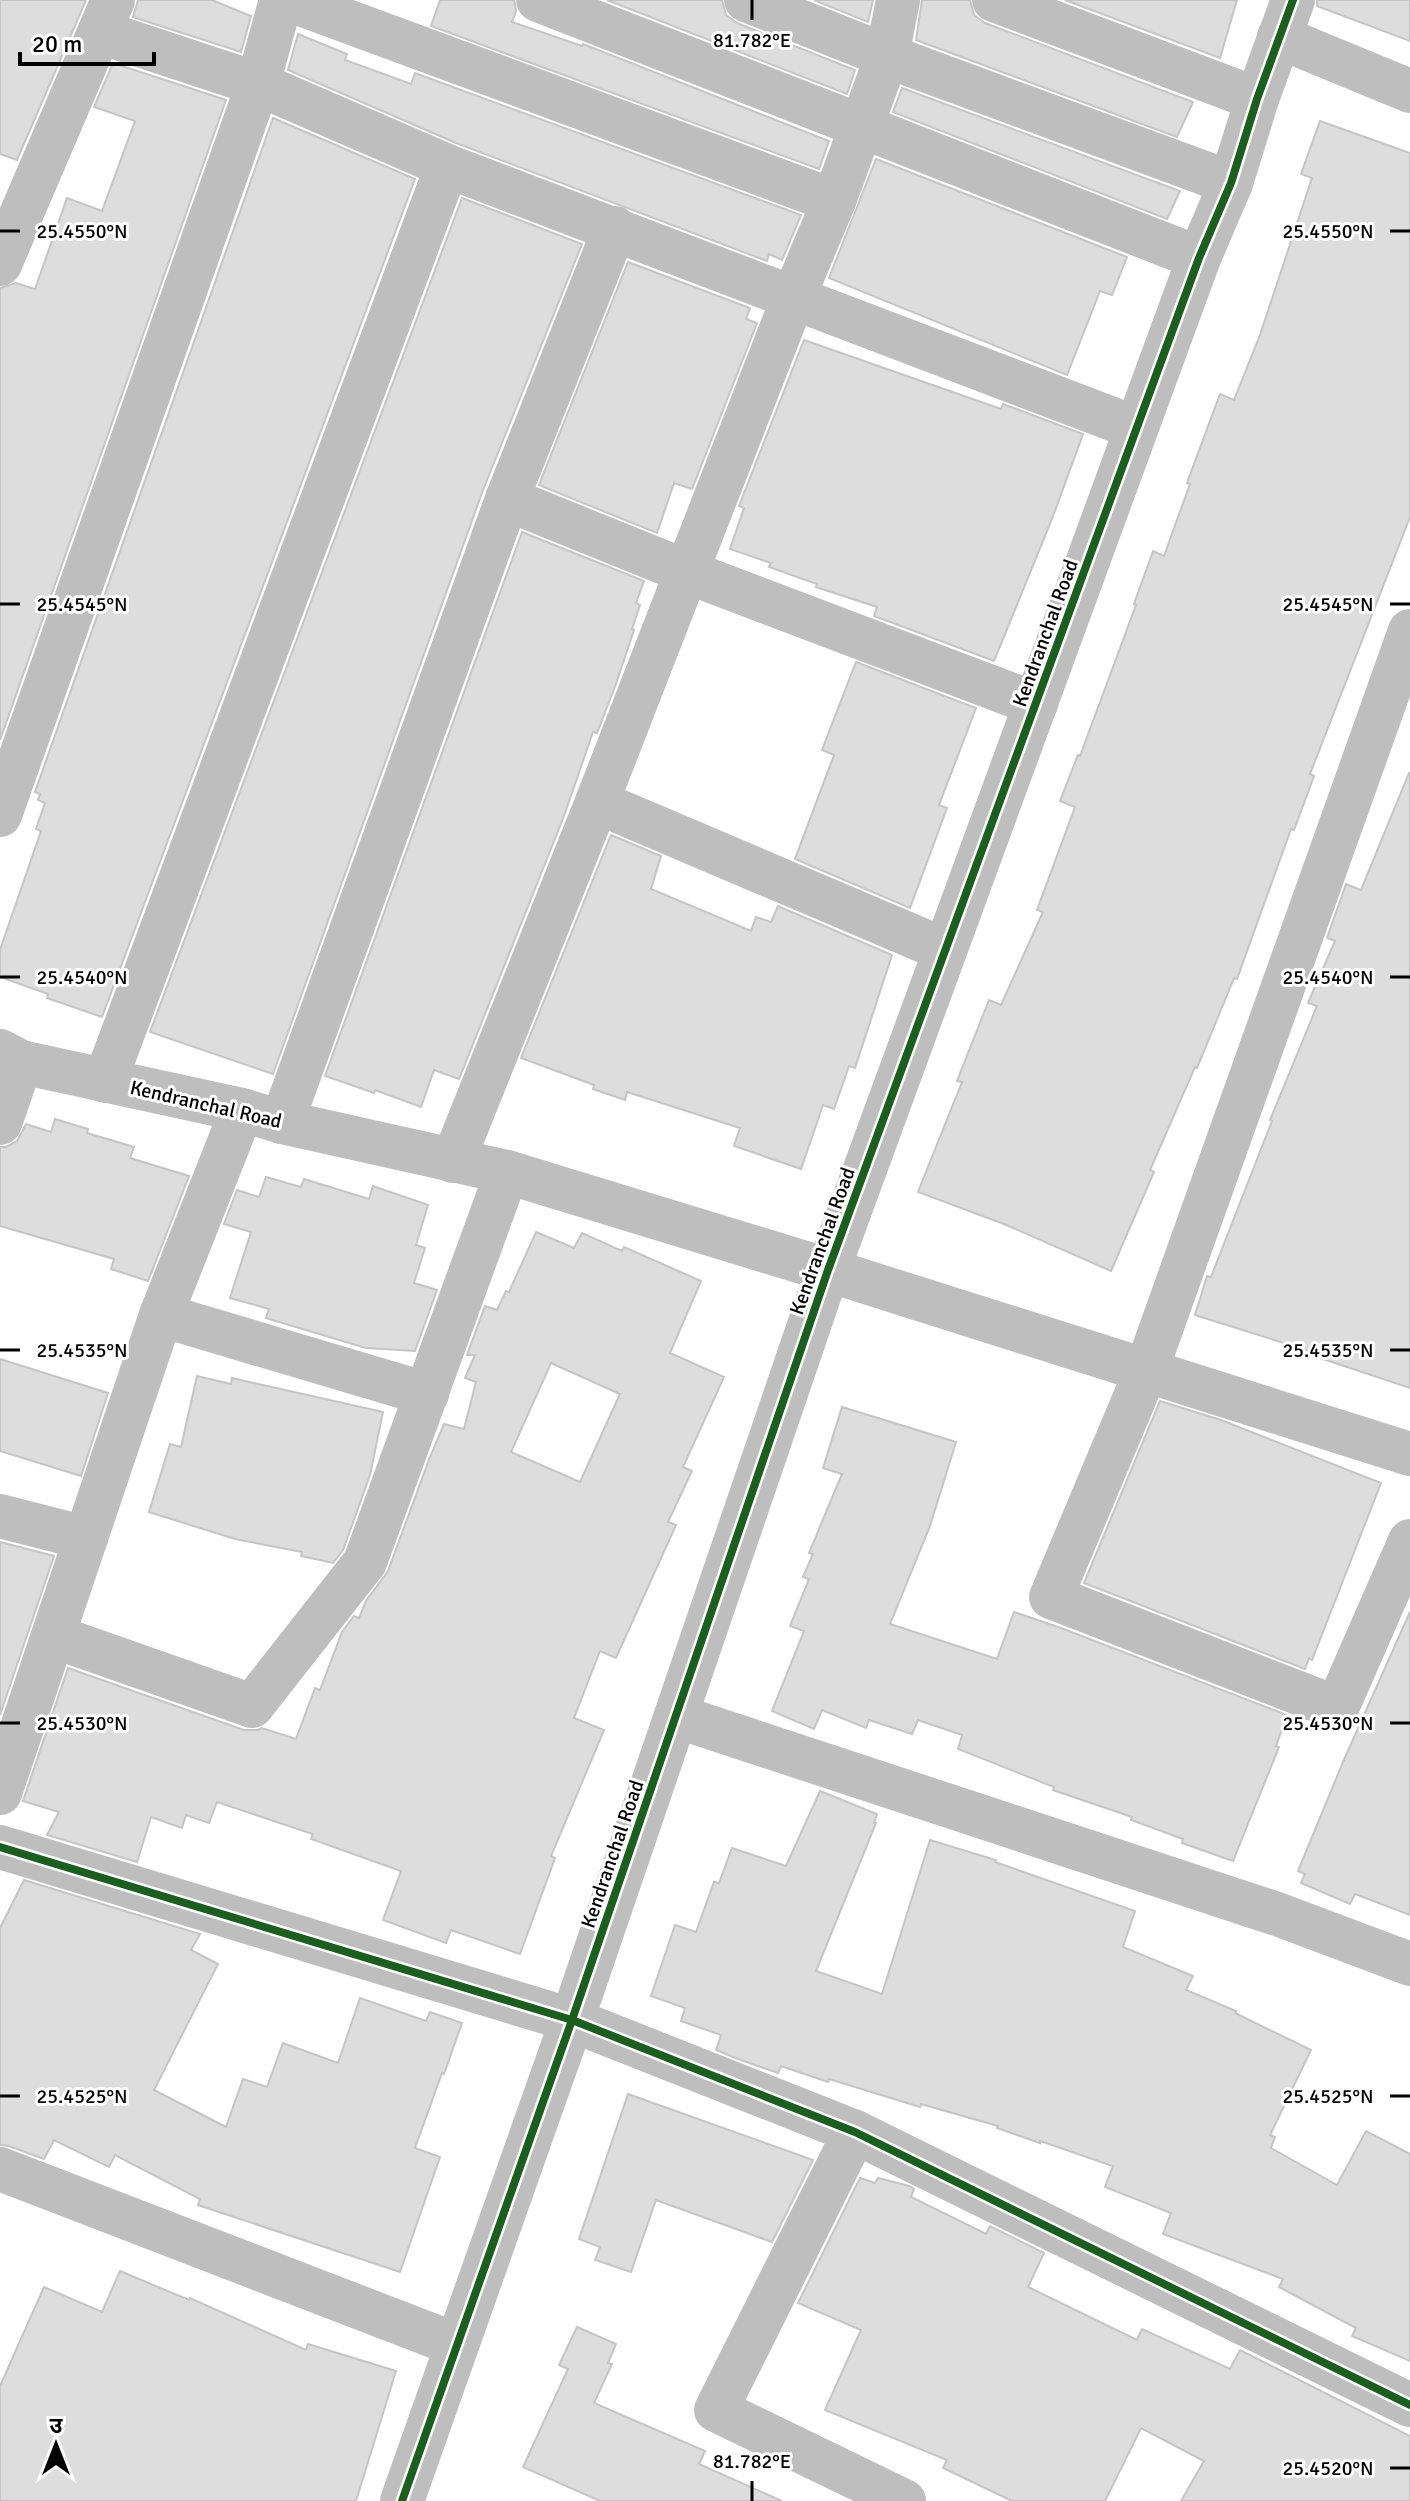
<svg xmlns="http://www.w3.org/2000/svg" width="1410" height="2501" viewBox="0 0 1410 2501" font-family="Signika,'Noto Sans Devanagari',sans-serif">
<rect width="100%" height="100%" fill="#fff"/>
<g fill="#ddd" stroke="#c5c5c5" stroke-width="2" fill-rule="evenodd">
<polygon points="0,0 86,0 17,160 0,154"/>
<polygon points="138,0 212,0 251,16 241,52 133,17"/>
<polygon points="440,0 514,0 516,11 512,22 582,46 583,44 829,141 819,169 431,26"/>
<polygon points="607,0 722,0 726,15 737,23 855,70 847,94"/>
<polygon points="814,0 873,0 868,22"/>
<polygon points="922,0 970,0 974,15 985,23 1193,102 1177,137 916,40"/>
<polygon points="1065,0 1237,0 1220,58"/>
<polygon points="1317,0 1410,0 1410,41 1317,6"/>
<polygon points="298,34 347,54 345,60 411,84 415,73 801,215 782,260 769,254 767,261 456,143 288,70"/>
<polygon points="113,63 226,100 0,740 0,288 16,283 35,289 67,198 102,211 135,121 94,107"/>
<polygon points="902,88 1180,191 1167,219 893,112"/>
<polygon points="273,118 415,179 102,1017 47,998 48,994 0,977 0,950 41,831 36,829 45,803 38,800 40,794 35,792"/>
<polygon points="1320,121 1410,153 1410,517 1310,774 1314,776 1294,830 1291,829 1237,979 1234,978 1197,1068 1195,1067 1150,1170 1154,1172 1111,1271 1004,1224 918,1192 962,1082 957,1081 989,1000 1001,1005 1043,912 1037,910 1075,807 1060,801 1078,755 1080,756 1136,605 1134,604 1153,551 1164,556 1190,484 1187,483 1220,394 1234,400 1260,335 1312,178 1301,174"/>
<polygon points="876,159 1127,257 1112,295 1100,291 1067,375 829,278"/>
<polygon points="462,198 582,244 483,490 273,1074 150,1032"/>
<polygon points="628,262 750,308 746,319 757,323 692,489 674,483 657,533 539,485"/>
<polygon points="804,340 1001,409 1003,404 1083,434 1052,519 994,661 874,616 877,607 816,587 817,584 769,567 771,563 730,549 744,508 739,506"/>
<polygon points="522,532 644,581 636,603 640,605 632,629 634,630 616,684 597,733 593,732 564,816 459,1079 434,1070 421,1107 375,1090 374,1093 325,1076"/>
<polygon points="856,662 976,708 939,805 947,808 910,908 795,859 834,755 822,750"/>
<polygon points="1409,773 1410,773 1410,1388 1308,1354 1309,1351 1195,1315 1207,1276 1211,1277 1272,1121 1270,1120 1317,1006 1308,1003 1335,941 1327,938 1345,887 1346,884 1361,890"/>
<polygon points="611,835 661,856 651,889 751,931 756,917 771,922 778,906 892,955 855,1068 849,1066 834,1109 823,1105 801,1169 734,1146 740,1128 627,1092 625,1100 593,1089 594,1085 521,1058"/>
<polygon points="55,1119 88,1129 87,1133 134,1147 130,1158 189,1176 148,1281 111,1269 114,1259 0,1226 0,1147 6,1147 17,1141 26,1124 51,1132"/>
<polygon points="266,1177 301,1187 304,1179 369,1199 373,1186 428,1205 416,1245 425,1248 414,1283 437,1290 415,1351 366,1348 266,1318 269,1309 230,1298 251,1232 224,1224 237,1190 259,1197"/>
<path d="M536,1232L574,1248L582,1233L622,1251L624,1247L701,1281L670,1353L724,1377L683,1467L692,1471L668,1522L676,1525L616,1658L600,1651L574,1718L604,1730L551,1856L555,1858L520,1954L451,1930L446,1943L383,1920L401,1871L311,1839L313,1834L217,1802L209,1823L186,1815L182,1828L151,1817L137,1862L47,1835L59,1812L23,1801L68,1668L244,1730H258L262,1728L296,1739L315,1688L320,1690L342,1632L354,1616L359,1618L366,1601L388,1571L430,1457L444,1424L464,1429L476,1382L465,1378L475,1355H467L485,1306L497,1310L506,1291L509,1292ZM551,1363L620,1394L580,1482L511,1452Z"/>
<polygon points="0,1359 108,1393 81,1476 0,1451"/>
<polygon points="197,1376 231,1384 232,1378 383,1412 370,1475 343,1550 333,1563 301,1556 302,1552 235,1539 149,1512 170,1444 181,1447"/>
<polygon points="1160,1401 1221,1420 1381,1483 1312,1660 1309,1658 1305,1669 1084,1583"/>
<polygon points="842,1407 956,1442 930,1526 890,1624 997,1659 1014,1612 1061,1628 1287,1715 1276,1746 1279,1747 1233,1861 1182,1843 1183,1839 1131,1820 1132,1817 1053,1790 1054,1787 958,1749 962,1735 918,1720 912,1734 869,1720 866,1728 822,1710 814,1729 772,1711 804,1631 790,1626 809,1579 803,1577 813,1554 809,1553 842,1474 823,1468"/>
<polygon points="0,1542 54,1556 0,1715"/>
<polygon points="1410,1612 1410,1915 1355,1894 1350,1904 1301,1883 1305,1874 1298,1871 1343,1762"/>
<polygon points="820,1791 877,1814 874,1823 876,1823 816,1971 882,1994 930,1840 996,1860 995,1862 1135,1911 1123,1947 1193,1976 1186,1990 1236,2011 1235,2013 1311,2050 1270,2135 1275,2137 1271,2148 1337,2185 1366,2131 1410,2154 1410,2361 1352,2336 1356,2328 1279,2287 1283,2279 1163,2234 1171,2213 1105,2187 1113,2166 1040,2141 1040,2143 997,2128 998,2126 921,2104 920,2107 829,2079 828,2082 781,2066 778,2073 738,2059 716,2050 721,2035 681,2021 685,2008 651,1996 675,1925 696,1932 714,1882 719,1883 732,1848 786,1866"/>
<polygon points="24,1880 200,1934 191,1950 218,1964 154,2090 226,2127 243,2079 267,2087 283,2043 338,2063 360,1998 426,2021 430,2012 462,2023 444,2074 442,2073 415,2148 440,2157 400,2272 198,2205 200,2199 115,2155 109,2167 54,2140 44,2159 9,2146 0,2145 0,1928"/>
<polygon points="628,2094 813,2160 772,2242 656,2200 631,2272 595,2260 600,2247 579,2239"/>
<polygon points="860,2178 875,2183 878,2178 909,2186 914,2189 911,2197 986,2234 990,2226 1044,2253 1028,2287 1137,2340 1142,2329 1230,2369 1240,2350 1410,2436 1410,2501 1181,2501 1204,2461 1141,2428 1105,2501 1012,2501 943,2468 947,2460 825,2410 861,2330 798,2303"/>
<polygon points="120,2271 189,2300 190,2298 306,2350 308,2344 396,2371 356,2501 0,2501 0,2386 44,2287 102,2312"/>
<polygon points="577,2327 616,2344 608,2363 612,2364 594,2403 705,2451 699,2464 782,2501 600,2501 523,2467 568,2369 559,2365"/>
</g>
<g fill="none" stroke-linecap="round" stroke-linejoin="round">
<g stroke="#bebebe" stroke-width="44">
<polyline points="290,0 834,201"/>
<polyline points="538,0 1199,258"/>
<polyline points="746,0 887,56 1231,183"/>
<polyline points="994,0 1257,99"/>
<polyline points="100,32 258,84 447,166 1136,428"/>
<polyline points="1279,37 1410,91"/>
<polyline points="0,264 113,0"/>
<polyline points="507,499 685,571 1036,704"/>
<polyline points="1410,631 1146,1371 1051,1597 1337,1708 1410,1541"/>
<polyline points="597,802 945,950"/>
<polyline points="0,815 258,84 281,0"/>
<polyline points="0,1051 21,1062 242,1110 282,1122 507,1172 828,1270 1410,1454"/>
<polyline points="105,1081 447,166"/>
<polyline points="282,1122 507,499 615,228"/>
<polyline points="0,1123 21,1062"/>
<polyline points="453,1161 597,802 794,296 834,201 887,56 898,0"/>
<polyline points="161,1315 427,1394"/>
<polyline points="0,1516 86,1538"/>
<polyline points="53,1636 252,1706 365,1562 507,1172"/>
<polyline points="676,1716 1277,1914 1410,1964"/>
<polyline points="0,1793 161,1315 242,1110"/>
<polyline points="0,1847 572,2020 855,2132 1410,2405"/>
<polyline points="855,2132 716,2410 904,2501"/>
<polyline points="0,2169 457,2345"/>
<polyline points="402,2501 572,2020 828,1270 1199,258 1231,183 1257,99 1293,0"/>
</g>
<defs>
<g id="cycleway">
<polyline points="0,1847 572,2020 855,2132 1410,2405"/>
<polyline points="402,2501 572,2020 828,1270 1199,258 1231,183 1257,99 1293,0"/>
</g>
</defs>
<use href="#cycleway" stroke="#fff" stroke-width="13"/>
<use href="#cycleway" stroke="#1b5e20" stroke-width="8"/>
</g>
<path fill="none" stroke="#000" stroke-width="3" d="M752,0V20M0,231H20M1390,231H1410M0,604H20M1390,604H1410M0,977H20M1390,977H1410M0,1350H20M1390,1350H1410M0,1723H20M1390,1723H1410M0,2096H20M1390,2096H1410M1390,2468H1410M752,2481V2501"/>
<g text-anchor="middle" stroke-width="6" stroke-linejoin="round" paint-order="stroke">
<g font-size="20" fill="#000" stroke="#fff">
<text transform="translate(1045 633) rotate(-70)" y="7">Kendranchal Road</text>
<text transform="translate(206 1104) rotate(13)" y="7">Kendranchal Road</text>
<text transform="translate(822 1241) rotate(-70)" y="7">Kendranchal Road</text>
<text transform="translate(612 1854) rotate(-71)" y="7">Kendranchal Road</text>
</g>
</g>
<g font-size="20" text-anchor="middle" fill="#000" stroke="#fff" stroke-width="6" stroke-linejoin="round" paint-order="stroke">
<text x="752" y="47">81.782°E</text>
<text x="82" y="238">25.4550°N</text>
<text x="1328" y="238">25.4550°N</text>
<text x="82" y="611">25.4545°N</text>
<text x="1328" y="611">25.4545°N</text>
<text x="82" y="984">25.4540°N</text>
<text x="1328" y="984">25.4540°N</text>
<text x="82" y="1357">25.4535°N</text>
<text x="1328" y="1357">25.4535°N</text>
<text x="82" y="1730">25.4530°N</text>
<text x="1328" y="1730">25.4530°N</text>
<text x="82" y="2103">25.4525°N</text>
<text x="1328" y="2103">25.4525°N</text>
<text x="752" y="2468">81.782°E</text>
<text x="1328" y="2475">25.4520°N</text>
</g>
<g transform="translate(56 2445)" stroke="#ffffff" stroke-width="6" paint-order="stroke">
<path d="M0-6L14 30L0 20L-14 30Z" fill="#000000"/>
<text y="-12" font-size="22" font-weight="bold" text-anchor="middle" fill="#000000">उ</text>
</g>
<path d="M20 52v12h134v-12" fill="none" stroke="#000000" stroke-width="4"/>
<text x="32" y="52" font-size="24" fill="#000000" stroke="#ffffff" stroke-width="6" paint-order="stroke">20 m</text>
</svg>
